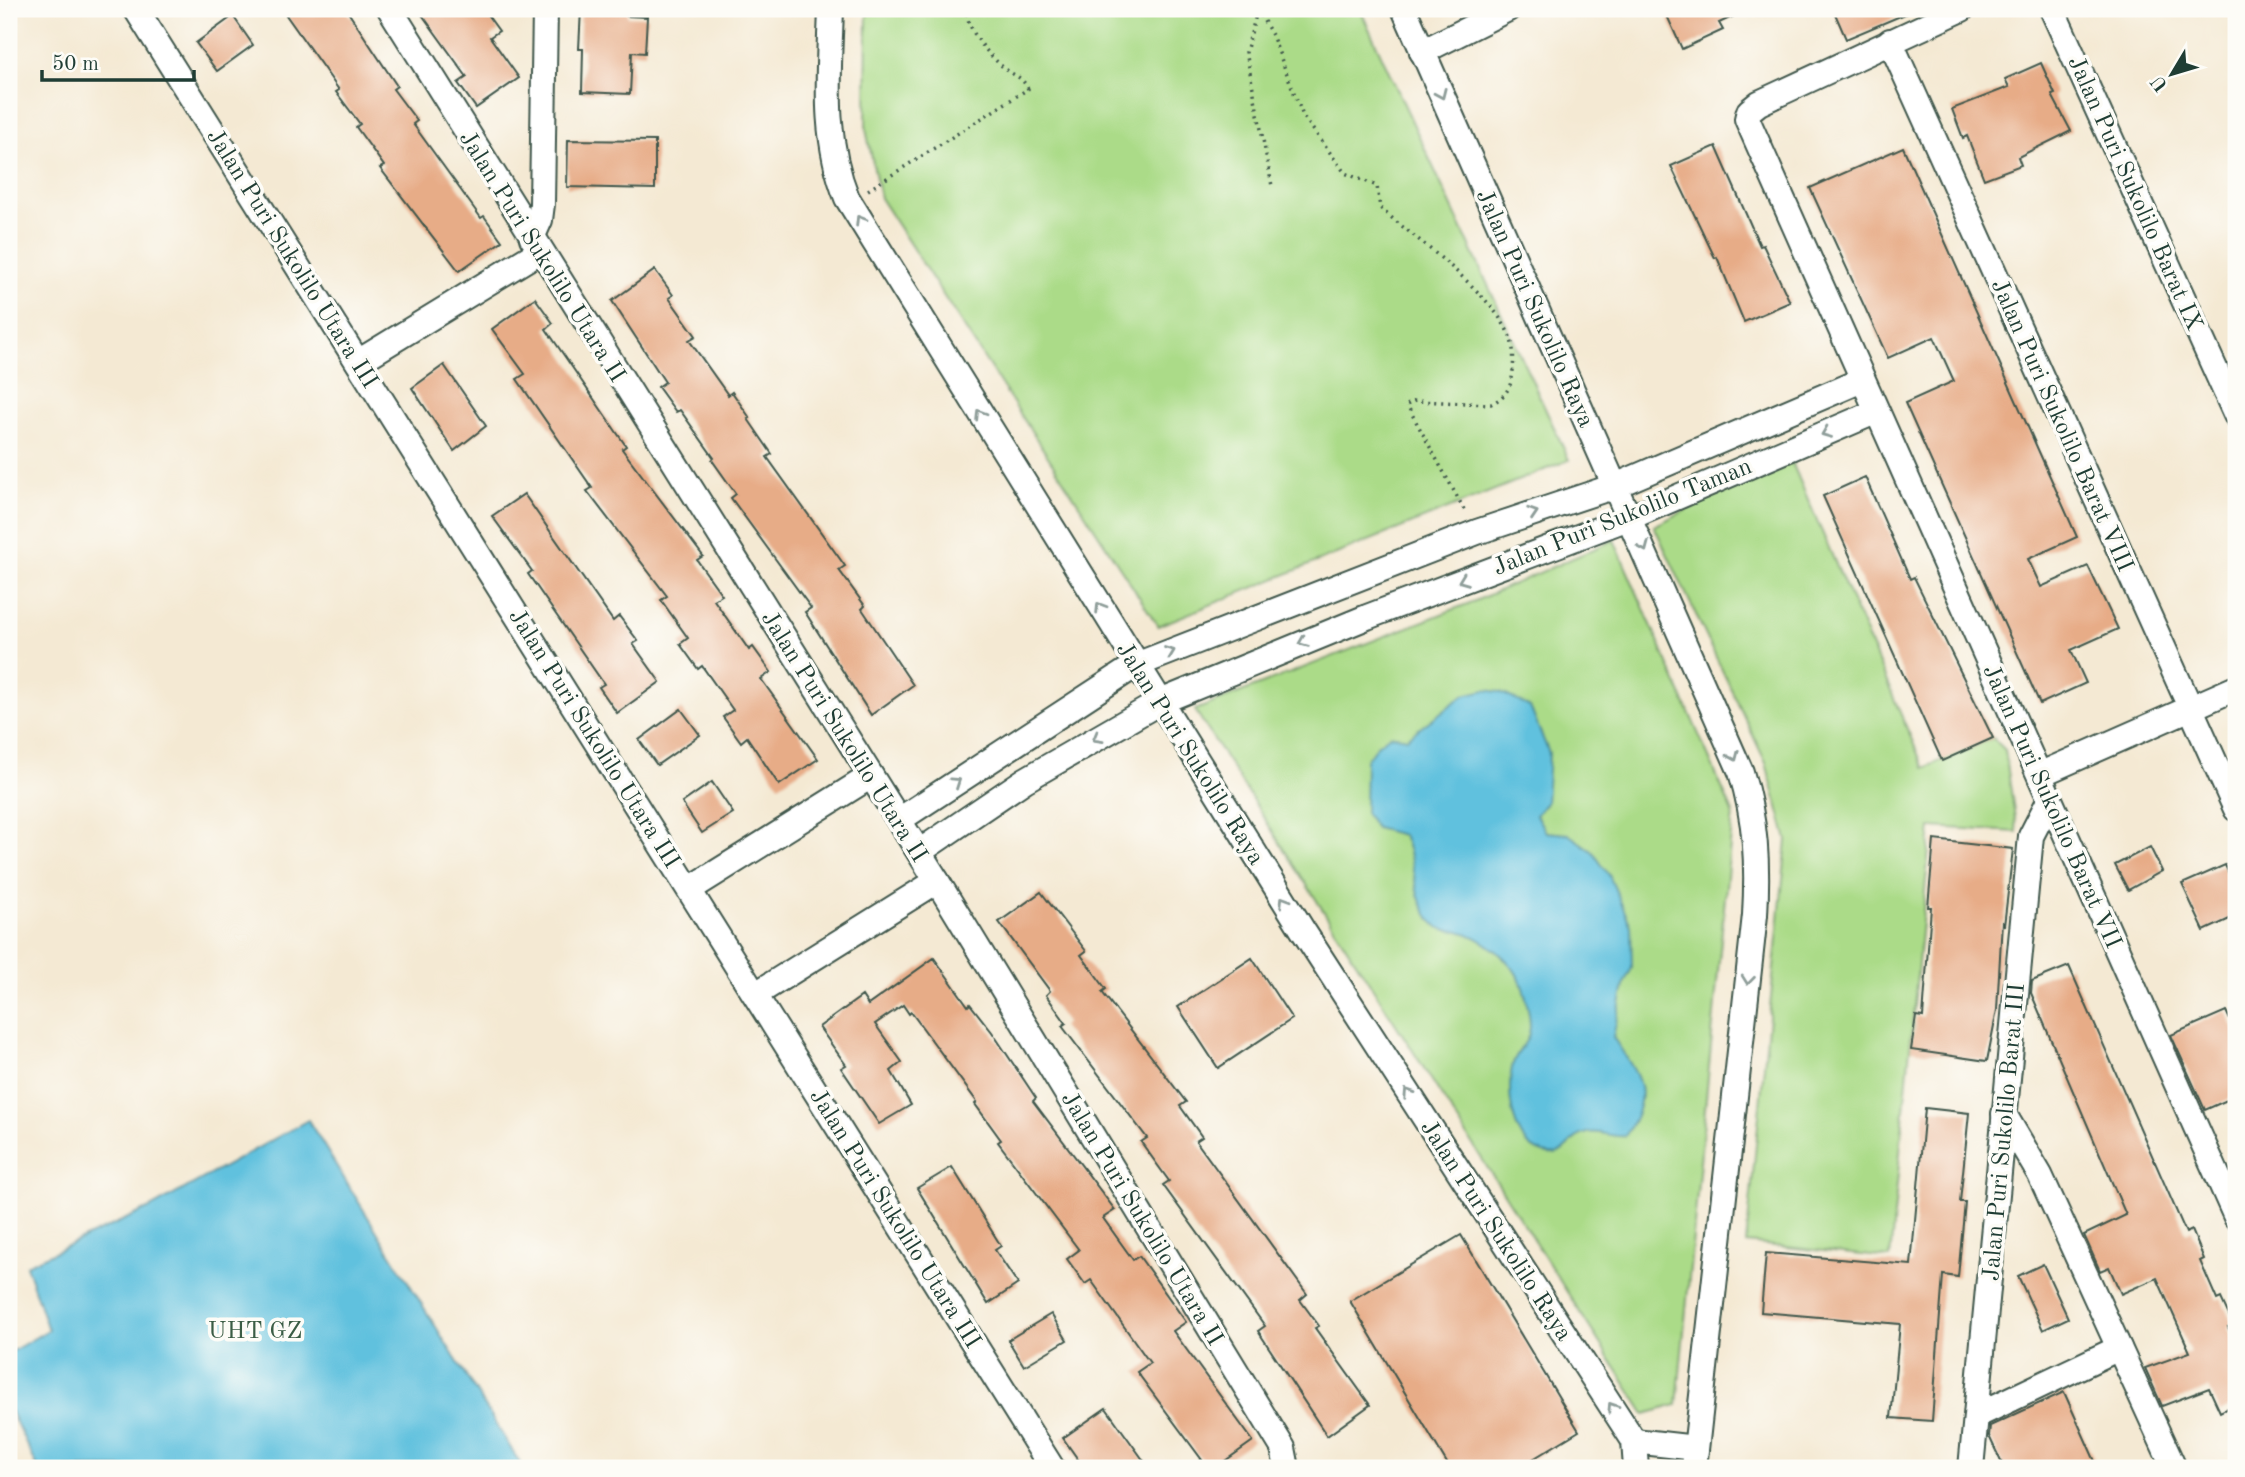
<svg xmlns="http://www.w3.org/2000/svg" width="2245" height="1477" viewBox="0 0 2245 1477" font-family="'Old Standard TT',serif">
<rect width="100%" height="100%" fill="#fdfcf7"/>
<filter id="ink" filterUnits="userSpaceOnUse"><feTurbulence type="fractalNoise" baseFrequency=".0143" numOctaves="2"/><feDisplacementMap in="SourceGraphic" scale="14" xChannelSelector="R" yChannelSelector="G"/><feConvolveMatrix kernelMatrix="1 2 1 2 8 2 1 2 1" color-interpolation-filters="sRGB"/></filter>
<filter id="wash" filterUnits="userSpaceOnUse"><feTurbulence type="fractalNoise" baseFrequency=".00686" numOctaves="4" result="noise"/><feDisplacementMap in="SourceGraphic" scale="28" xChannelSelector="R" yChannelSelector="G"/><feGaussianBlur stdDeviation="1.57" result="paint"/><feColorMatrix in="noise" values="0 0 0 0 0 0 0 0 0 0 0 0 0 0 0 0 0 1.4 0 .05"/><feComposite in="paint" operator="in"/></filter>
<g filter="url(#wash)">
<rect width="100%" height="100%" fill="#f4e9d3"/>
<g fill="#abdb88" stroke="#658c5e" stroke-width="2">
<polygon points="867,9 1360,9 1569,460 1158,626 880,198 866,129"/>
<polygon points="1790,458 1924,768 1993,738 2005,750 2017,832 1931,827 1890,1258 1746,1243 1787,840 1766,763 1654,526"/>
<polygon points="1614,540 1733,813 1677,1405 1645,1414 1195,710 1475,601"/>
</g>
<g fill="#60c1de" stroke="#407f89" stroke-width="2">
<path d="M1485,690L1500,692L1530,707L1549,753L1546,803L1536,815L1546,832L1568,834L1592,851L1609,875L1631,926L1632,968L1625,981L1613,1037C1639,1078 1654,1090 1625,1136C1611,1138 1597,1129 1583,1134C1570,1138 1565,1157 1548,1154C1512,1149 1505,1092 1513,1064C1516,1051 1530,1042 1530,1027C1530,1014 1525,991 1520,980C1509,957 1482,937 1459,931C1452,930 1444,931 1438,927C1410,903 1418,866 1403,835L1376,828L1365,813L1366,760L1377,745L1390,735L1407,738L1464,695Z"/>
<polygon points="308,1120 523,1468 38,1468 9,1408 9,1353 48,1330 26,1265 150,1208"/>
</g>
<g id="blocks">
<g fill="#e7ac87">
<polygon points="295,9 346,9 397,86 393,89 417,121 413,124 481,218 484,216 502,241 459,271 380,168 384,166 356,127 360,124 336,92 339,90 286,15"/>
<polygon points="418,9 483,9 499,31 490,37 519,78 476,108 458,83 467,77"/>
<polygon points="581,9 628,9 627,16 647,17 645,53 632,52 630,94 582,92 583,49 579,49"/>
<polygon points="1664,9 1749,9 1719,23 1723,30 1682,49"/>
<polygon points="1833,9 1917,9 1846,39"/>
<polygon points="233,16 253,45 217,71 196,43"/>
<polygon points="2041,63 2055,94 2052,95 2071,131 2018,157 2021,165 1984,179 1967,136 1963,138 1952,109 2009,87 2005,79"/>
<polygon points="568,140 655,141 655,189 567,187"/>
<polygon points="1716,146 1760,246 1763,245 1790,302 1744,322 1717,257 1715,258 1671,166"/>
<polygon points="1903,147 2077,537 2028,559 2041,587 2088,566 2118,629 2071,650 2086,683 2040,704 1905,403 1954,381 1934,337 1888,358 1810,188"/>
<polygon points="655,270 673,295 669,298 696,336 689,340 728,395 732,392 750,418 748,419 772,454 767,457 845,566 839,570 865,606 862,609 913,685 871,715 805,612 811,608 731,498 736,494 712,460 714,458 680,410 676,412 658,387 665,382 612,301"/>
<polygon points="535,298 553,323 546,329 626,446 622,449 703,556 697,560 722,595 714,600 749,650 753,647 771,672 761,679 818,759 779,785 747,737 741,742 723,717 733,710 702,666 698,669 680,644 688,638 661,600 667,596 587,491 592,488 517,379 525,374 492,329"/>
<polygon points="444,365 486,426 454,451 412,388"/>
<polygon points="1865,477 1910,579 1914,577 1993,738 1942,761 1823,496"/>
<polygon points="524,494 613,621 619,616 638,641 633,644 660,682 617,713 599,687 604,684 528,574 532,571 492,516"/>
<polygon points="681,709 700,735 657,765 639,740"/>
<polygon points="712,782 733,813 702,833 682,803"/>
<polygon points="1934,840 2013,849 2004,926 2002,921 1997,1010 1987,1061 1911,1050 1916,1016 1923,1017 1931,907 1928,907"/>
<polygon points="2150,847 2162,871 2128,890 2115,865"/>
<polygon points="2225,865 2236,889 2236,916 2204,931 2182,884"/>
<polygon points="1041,892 1086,951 1081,955 1106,989 1102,992 1186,1102 1180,1106 1202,1137 1196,1141 1307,1294 1300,1300 1319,1326 1315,1328 1370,1405 1327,1436 1258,1331 1265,1326 1163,1185 1169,1181 1141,1142 1147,1138 1062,1026 1066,1023 1046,995 1050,991 999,922"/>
<polygon points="934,958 968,1006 970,1004 992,1032 1036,1098 1033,1101 1115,1210 1103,1218 1133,1260 1139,1256 1186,1322 1173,1331 1253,1441 1215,1468 1208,1468 1137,1372 1150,1363 1091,1280 1085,1284 1067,1259 1079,1250 998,1142 1001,1140 975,1104 977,1102 911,1012 909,1014 903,1005 875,1024 902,1062 891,1071 911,1105 879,1124 841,1068 846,1065 819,1027 862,996 868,1005"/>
<polygon points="1252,958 1292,1019 1218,1068 1178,1007"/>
<polygon points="2069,966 2186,1233 2192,1230 2204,1259 2200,1261 2217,1300 2221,1298 2233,1324 2228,1327 2236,1346 2236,1404 2220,1412 2209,1388 2162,1406 2145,1368 2190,1352 2157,1278 2121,1294 2109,1267 2100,1271 2084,1235 2126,1215 2031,993 2032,981"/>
<polygon points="2226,1011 2236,1033 2236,1096 2205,1110 2171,1035"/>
<polygon points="1925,1108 1969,1113 1960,1202 1965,1202 1958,1277 1943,1275 1932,1421 1891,1418 1900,1324 1761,1312 1766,1253 1911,1265"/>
<polygon points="952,1167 1001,1246 995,1250 1018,1284 988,1304 917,1188"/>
<polygon points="1461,1235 1579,1431 1518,1468 1450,1468 1350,1301"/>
<polygon points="2043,1264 2068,1318 2043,1330 2018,1276"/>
<polygon points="1051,1314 1067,1340 1024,1366 1008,1340"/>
<polygon points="2064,1392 2098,1468 2004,1468 1989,1436 1990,1426"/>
<polygon points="1106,1408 1126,1436 1149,1468 1084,1468 1063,1438"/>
</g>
</g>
</g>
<g filter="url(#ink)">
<use href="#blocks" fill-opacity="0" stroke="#3f574c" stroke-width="2"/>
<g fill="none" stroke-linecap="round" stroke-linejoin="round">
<defs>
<g id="minor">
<polyline points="136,9 1052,1468"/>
<polyline points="390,9 937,881 1283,1448 1287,1468"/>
<path d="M831,9C829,74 822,136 847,198L1302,929L1634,1441L1636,1468"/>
<path d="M1404,9L1741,772C1756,821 1758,864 1755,915L1694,1468"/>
<polyline points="1962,9 1759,103 1749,111 1747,119 2236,1217"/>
<polyline points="2052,9 2236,415"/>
<polyline points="1890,41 2236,809"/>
<polyline points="1422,52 1508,9"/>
<polyline points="532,238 540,220 542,204 545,9"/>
<polyline points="358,362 540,251"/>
<polyline points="2041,774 2236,688"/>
<polyline points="899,820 1136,665 1477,532 1615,486 1862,380"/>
<polyline points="919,852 1025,780 1160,702 1367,617 1631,517 1875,412"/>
<polyline points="690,889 871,776"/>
<polyline points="756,994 937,881"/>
<polyline points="2004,1114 2040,1175 2174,1468"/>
<polyline points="1978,1415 2119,1348"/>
<polyline points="1634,1441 1696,1448"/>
<polyline points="1971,1468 2031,836 2049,801"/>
</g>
</defs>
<use href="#minor" stroke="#3f574c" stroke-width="28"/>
<g stroke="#3f574c" stroke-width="3.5" stroke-dasharray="2 5" stroke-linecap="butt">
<path d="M1257,9L1272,35L1303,116L1345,173L1377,186L1380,208C1416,239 1494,294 1510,337C1514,347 1514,360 1513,370C1512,386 1506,397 1491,404L1415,401L1407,405L1466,513"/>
<polyline points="1257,11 1246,52 1272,186"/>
<path d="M868,190L1028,89C1022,76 1014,76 1004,68C987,53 968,32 966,9"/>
</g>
<use href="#minor" stroke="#fff" stroke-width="24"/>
</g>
<defs><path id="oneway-chevron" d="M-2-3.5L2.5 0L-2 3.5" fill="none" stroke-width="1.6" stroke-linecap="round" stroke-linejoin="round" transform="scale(1.75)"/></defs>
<g stroke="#8f9e9a">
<use href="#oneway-chevron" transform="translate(1441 94) rotate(66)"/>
<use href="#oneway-chevron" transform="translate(860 220) rotate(-122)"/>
<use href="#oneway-chevron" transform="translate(980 414) rotate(-122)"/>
<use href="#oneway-chevron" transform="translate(1826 433) rotate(158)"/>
<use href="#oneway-chevron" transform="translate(1533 513) rotate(-18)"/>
<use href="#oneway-chevron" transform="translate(1644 547) rotate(67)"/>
<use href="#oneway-chevron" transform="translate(1463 580) rotate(159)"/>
<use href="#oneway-chevron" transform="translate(1100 607) rotate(-122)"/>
<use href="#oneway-chevron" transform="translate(1303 642) rotate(158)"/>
<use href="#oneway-chevron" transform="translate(1170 652) rotate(-21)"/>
<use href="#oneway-chevron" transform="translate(1097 738) rotate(150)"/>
<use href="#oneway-chevron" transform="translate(1734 756) rotate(67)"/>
<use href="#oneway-chevron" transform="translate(956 782) rotate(-34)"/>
<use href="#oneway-chevron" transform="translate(1284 901) rotate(-122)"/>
<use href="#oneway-chevron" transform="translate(1748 980) rotate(96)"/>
<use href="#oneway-chevron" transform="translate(1408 1093) rotate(-123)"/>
<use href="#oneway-chevron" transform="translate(1612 1407) rotate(-123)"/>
</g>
</g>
<g text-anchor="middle" stroke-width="7" stroke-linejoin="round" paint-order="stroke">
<g font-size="24" fill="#1f3d34" stroke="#fdfcf7">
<text transform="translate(2136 193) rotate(66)" y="8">Jalan Puri Sukolilo Barat IX</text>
<text transform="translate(543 256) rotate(58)" y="8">Jalan Puri Sukolilo Utara II</text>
<text transform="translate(293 258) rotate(58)" y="8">Jalan Puri Sukolilo Utara III</text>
<text transform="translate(1536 308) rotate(66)" y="8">Jalan Puri Sukolilo Raya</text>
<text transform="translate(2063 425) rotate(66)" y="8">Jalan Puri Sukolilo Barat VIII</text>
<text transform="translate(1622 516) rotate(-22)" y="8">Jalan Puri Sukolilo Taman</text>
<text transform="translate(845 736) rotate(58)" y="8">Jalan Puri Sukolilo Utara II</text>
<text transform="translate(595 738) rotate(58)" y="8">Jalan Puri Sukolilo Utara III</text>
<text transform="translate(1191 753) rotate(58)" y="8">Jalan Puri Sukolilo Raya</text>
<text transform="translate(2053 806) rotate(66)" y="8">Jalan Puri Sukolilo Barat VII</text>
<text transform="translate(2003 1132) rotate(-85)" y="8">Jalan Puri Sukolilo Barat III</text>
<text transform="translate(896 1218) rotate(58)" y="8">Jalan Puri Sukolilo Utara III</text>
<text transform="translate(1143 1218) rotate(59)" y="8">Jalan Puri Sukolilo Utara II</text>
<text transform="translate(1497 1230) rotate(57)" y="8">Jalan Puri Sukolilo Raya</text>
</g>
<g font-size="24" fill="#3b5d45" stroke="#fdfcf7">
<text x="255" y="1338">UHT GZ</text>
</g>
</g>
<rect width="2245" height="1477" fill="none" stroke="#fdfcf7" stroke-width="35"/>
<g transform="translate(2172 74) rotate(232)" stroke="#fdfcf7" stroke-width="5" paint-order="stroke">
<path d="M0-5L12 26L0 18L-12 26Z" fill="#1f3d34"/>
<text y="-10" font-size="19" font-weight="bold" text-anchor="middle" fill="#1f3d34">U</text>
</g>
<path d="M42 70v10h152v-10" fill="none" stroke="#1f3d34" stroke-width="3.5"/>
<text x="52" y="70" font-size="21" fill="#1f3d34" stroke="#fdfcf7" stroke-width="5" paint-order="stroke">50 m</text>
</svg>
